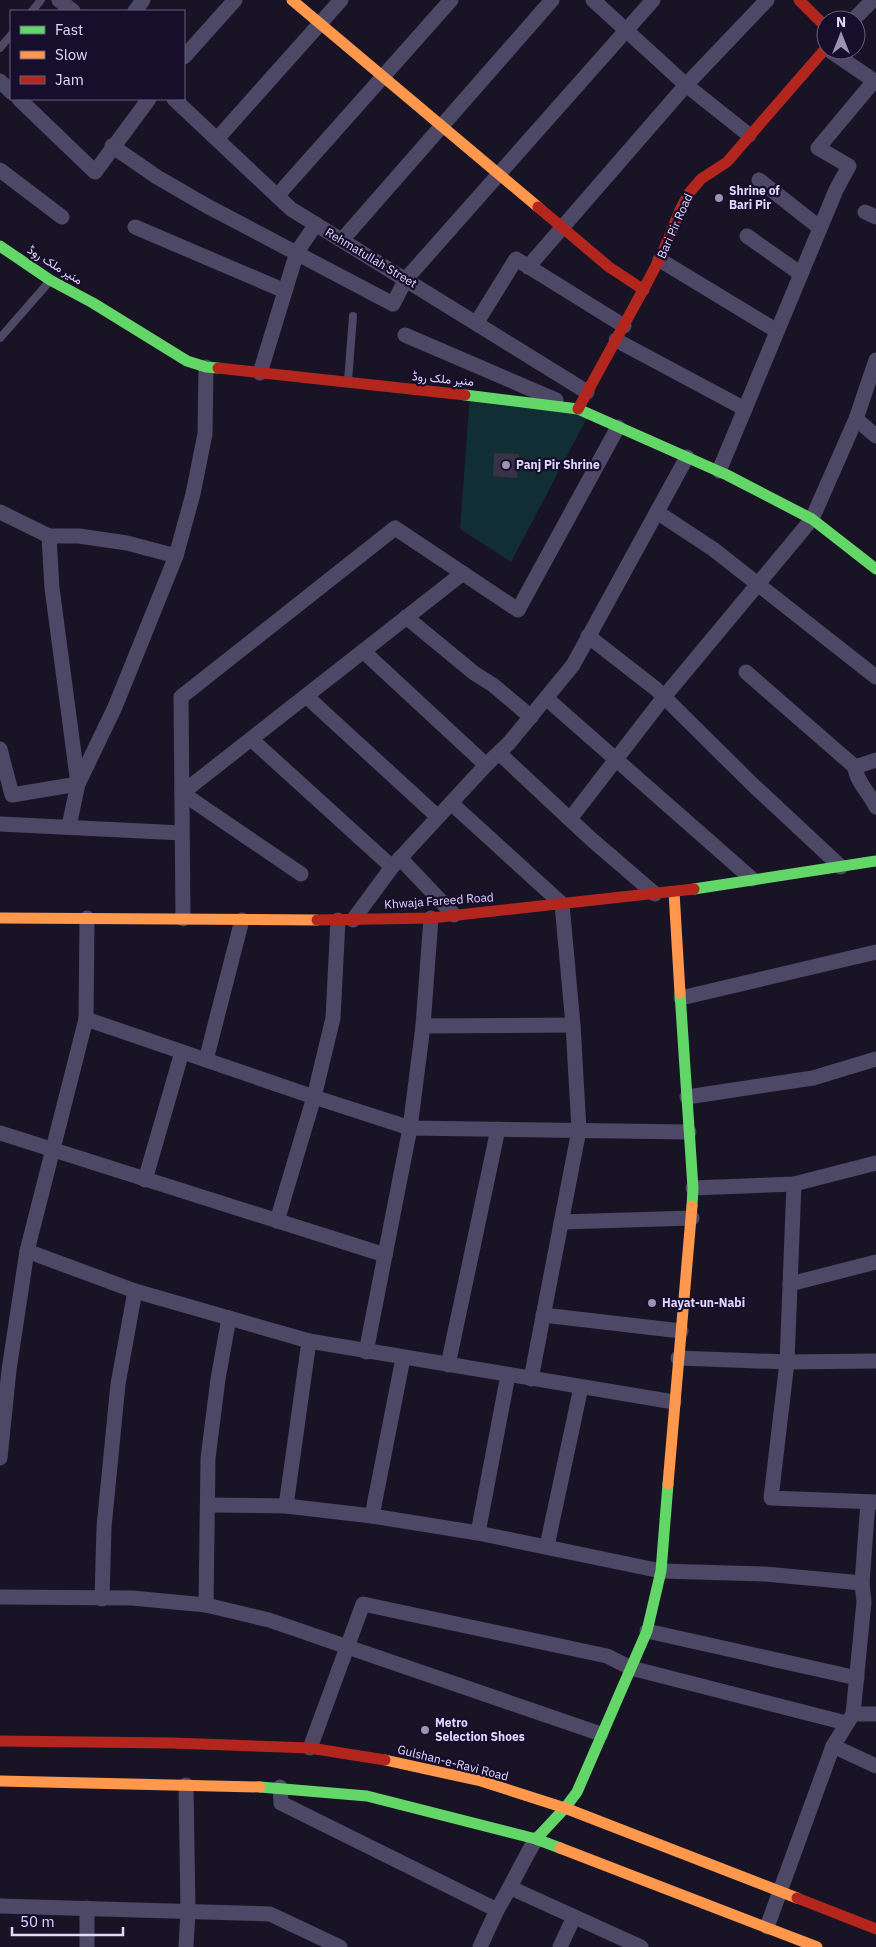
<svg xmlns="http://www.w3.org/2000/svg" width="876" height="1947" viewBox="0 0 876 1947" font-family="'IBM Plex Sans',Vazirmatn,sans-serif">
<rect width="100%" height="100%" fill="#191425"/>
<polygon fill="#112e34" points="470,395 589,414 511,562 460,529"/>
<polygon fill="#393246" points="494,453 519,454 517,478 493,476"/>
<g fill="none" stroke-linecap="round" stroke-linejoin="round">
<g stroke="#4d4866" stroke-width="8">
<polyline points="32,11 41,0"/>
<polyline points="0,48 11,35"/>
<polyline points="0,338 49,282"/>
<polyline points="348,381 353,316"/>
</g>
<g stroke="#4d4866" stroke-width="15">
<polyline points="59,0 73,11"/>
<polyline points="593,0 686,85 749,135"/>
<polyline points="135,11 143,0"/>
<polyline points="853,20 873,0"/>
<polyline points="829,50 876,82"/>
<polyline points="184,57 235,0"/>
<polyline points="0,81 11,92"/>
<polyline points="19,99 95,172 149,99"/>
<polyline points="174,99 291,209 587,392"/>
<polyline points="217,139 341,0"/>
<polyline points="112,146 157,177 207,206 393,304 406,279 653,0"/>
<polyline points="0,170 62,217"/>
<polyline points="759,180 820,228"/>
<polyline points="277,196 451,0"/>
<polyline points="865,212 876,217"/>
<polyline points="135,227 285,291"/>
<polyline points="747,236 801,274"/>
<polyline points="342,240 552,0"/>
<polyline points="660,260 777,331"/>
<polyline points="528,267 686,85 767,0"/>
<polyline points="477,322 516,259 624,326"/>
<polyline points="405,335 556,400"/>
<polyline points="616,340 745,409"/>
<polyline points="260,373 297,252 316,224"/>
<polyline points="856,419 876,436"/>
<polyline points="719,471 836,190 849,166 818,148 874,81"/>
<polyline points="0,512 49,536 79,536 127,543 176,556"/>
<polyline points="657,512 713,549 876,677"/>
<polyline points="406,617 474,673 493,685 531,717"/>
<polyline points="588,636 656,689 752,784 841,867"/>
<polyline points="363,651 486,765"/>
<path d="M746,672L855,767C856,782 870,793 876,807"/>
<polyline points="306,696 438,817"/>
<polyline points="546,698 752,879"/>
<polyline points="251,739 392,867"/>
<polyline points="0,749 12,795 78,784 52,588 49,536"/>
<polyline points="499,753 591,839 655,894"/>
<polyline points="855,767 876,760"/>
<polyline points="451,803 562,904 573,1025 579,1130 531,1379"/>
<polyline points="570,819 664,697 812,519 856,419 876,360"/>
<polyline points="0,824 182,833"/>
<polyline points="69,826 78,784 115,707 176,556 193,494 205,434 206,367"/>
<polyline points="400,858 454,915"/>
<polyline points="301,874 182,793 463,573"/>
<polyline points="183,919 181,697 395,528 518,610 618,427"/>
<polyline points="353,920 392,867 486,765 509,743 573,665 687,457"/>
<polyline points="681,998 876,952"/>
<polyline points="86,1019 314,1097 410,1128 689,1132"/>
<polyline points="423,1026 573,1025"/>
<polyline points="206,1060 242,920"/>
<polyline points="687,1097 813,1078 876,1059"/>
<polyline points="0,1133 385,1255"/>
<polyline points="145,1180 182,1052"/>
<polyline points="794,1184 787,1362 771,1498 876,1502"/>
<polyline points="693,1188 794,1184 876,1163"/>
<polyline points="277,1221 314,1097 333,1018 338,920"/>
<polyline points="561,1222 692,1218"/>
<polyline points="27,1251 135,1291 309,1341 674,1402"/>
<polyline points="790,1284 876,1262"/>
<polyline points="543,1315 681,1331"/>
<polyline points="366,1352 410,1128 423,1026 431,918"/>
<polyline points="678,1358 787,1362 876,1361"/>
<polyline points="448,1365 498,1129"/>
<polyline points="0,1458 9,1370 27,1251 86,1019 87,918"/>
<polyline points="208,1505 286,1506 372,1516 478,1533 661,1571 765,1574 862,1583"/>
<polyline points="286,1506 309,1341"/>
<polyline points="372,1516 403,1358"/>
<polyline points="478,1533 508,1375"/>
<polyline points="547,1546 581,1387"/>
<polyline points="0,1597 132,1598 206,1605 269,1620 601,1734"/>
<polyline points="102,1599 104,1527 118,1384 135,1291"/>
<polyline points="206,1605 208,1458 218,1379 229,1318"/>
<polyline points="647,1631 857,1678"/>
<polyline points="853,1714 876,1714"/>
<polyline points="833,1746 876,1766"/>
<polyline points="310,1748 363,1604 607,1656 631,1668 846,1723"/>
<path d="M280,1787L281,1803L497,1910C511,1887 522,1862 536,1839"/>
<polyline points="511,1888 641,1947"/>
<polyline points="0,1906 270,1914 340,1947"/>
<polyline points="767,1927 833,1746 853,1714 864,1602 862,1583 868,1502"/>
<polyline points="87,1947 87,1908"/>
<polyline points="186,1947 188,1911 186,1785"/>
<polyline points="480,1947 497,1910"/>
<polyline points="560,1947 574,1917"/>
</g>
<g stroke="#63d668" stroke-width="11">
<polyline points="0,246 50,280 93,303 187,361 206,367 218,368"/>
<polyline points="465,395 578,409 727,475 812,519 876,569"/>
<polyline points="694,889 876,861"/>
<polyline points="680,993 693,1188 692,1206"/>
<polyline points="260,1787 367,1796 536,1839 560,1848"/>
<polyline points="536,1839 565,1808 577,1792 647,1631 661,1571 668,1484"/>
</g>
<g stroke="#ff974d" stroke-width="11">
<polyline points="292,0 538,207"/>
<polyline points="674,892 680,993"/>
<polyline points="0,918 317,920"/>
<polyline points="668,1484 692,1206"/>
<polyline points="385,1760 481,1781 565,1808 797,1898"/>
<polyline points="0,1781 260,1787"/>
<polyline points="560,1848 817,1947"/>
</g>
<g stroke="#b3261e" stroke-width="11">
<polyline points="799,0 826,27"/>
<polyline points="538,207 609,267 644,290"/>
<polyline points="218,368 465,395"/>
<polyline points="578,409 648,281 662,254 680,210 689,193 701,179 727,162 826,48"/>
<polyline points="317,920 431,918 694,889"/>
<polyline points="0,1741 172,1743 310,1748 385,1760"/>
<polyline points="797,1898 876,1929"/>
</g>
</g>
<g fill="#9b93b3" stroke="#160e2b" stroke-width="2">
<circle cx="719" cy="198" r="5"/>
<circle cx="506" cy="465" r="5"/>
<circle cx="652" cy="1303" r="5"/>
<circle cx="425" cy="1730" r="5"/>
</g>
<g text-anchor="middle" stroke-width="4.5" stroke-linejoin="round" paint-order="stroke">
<g font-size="12" font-weight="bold" fill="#e1d8ff" stroke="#160e2b" text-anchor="start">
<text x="729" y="195">Shrine of<tspan x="729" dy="14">Bari Pir</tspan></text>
<text x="516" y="469">Panj Pir Shrine</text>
<text x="662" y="1307">Hayat-un-Nabi</text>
<text x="435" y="1727">Metro<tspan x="435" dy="14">Selection Shoes</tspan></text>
</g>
<g font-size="12" fill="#e1d8ff" stroke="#160e2b">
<text transform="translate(675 226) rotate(-66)" y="4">Bari Pir Road</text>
<text transform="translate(371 258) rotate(31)" y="4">Rehmatullah Street</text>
<text transform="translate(55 265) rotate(32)" y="4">منیر ملک روڈ</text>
<text transform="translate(443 379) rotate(5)" y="4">منیر ملک روڈ</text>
<text transform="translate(439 901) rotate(-4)" y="4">Khwaja Fareed Road</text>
<text transform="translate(453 1763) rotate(14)" y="4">Gulshan-e-Ravi Road</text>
</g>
</g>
<rect x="10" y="10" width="175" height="90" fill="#160e2b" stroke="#675f80"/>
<rect x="20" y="26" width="25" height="8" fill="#63d668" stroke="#675f80"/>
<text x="55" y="35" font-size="15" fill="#e1d8ff">Fast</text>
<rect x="20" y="51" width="25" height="8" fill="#ff974d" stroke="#675f80"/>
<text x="55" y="60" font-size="15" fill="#e1d8ff">Slow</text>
<rect x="20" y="76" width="25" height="8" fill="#b3261e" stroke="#675f80"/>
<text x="55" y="85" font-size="15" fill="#e1d8ff">Jam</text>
<g transform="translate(841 35)"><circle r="24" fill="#160e2b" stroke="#675f80"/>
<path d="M0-4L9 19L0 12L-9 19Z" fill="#9b93b3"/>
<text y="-8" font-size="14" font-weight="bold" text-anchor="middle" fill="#e1d8ff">N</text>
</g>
<path d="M12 1927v8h111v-8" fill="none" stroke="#e1d8ff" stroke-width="2.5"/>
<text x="20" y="1927" font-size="15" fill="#e1d8ff" stroke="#160e2b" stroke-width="4" paint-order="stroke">50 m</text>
</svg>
